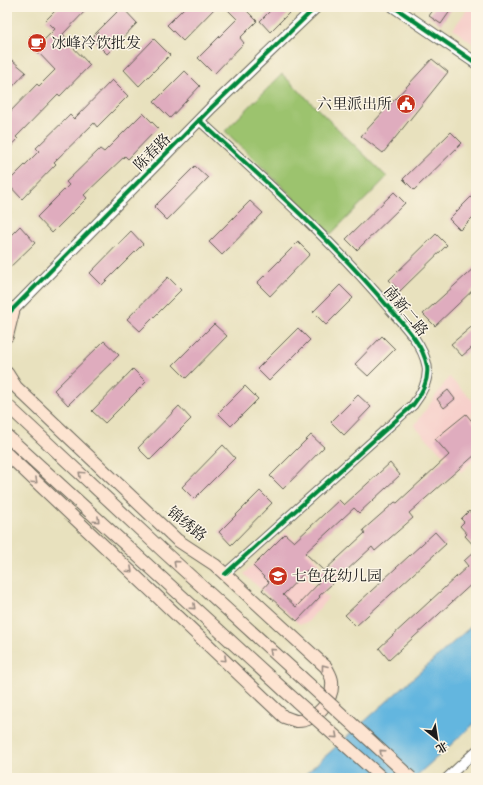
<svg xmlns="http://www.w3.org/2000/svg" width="483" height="785" viewBox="0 0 483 785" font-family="'Gentium Book Plus','Noto Serif SC',serif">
<rect width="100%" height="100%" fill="#fcf5e5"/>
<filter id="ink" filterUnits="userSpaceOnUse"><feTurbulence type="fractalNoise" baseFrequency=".025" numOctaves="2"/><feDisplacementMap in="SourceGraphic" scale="8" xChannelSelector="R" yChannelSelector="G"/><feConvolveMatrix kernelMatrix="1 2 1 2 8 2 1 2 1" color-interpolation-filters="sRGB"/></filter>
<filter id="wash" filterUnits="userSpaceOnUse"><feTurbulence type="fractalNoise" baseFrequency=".012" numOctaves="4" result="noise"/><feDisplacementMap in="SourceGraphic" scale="16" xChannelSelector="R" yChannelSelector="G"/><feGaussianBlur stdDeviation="0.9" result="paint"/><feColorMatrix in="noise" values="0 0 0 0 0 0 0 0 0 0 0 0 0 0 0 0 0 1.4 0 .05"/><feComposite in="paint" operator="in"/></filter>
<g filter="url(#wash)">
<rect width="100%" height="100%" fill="#e8e1be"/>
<g fill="#f7d0cb">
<polygon points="469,7 476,7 476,46 453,29"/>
<polygon points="449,377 476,404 476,409 471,415 476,421 476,458 461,472 414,426"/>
<polygon points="286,532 320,563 307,578 328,598 307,623 299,624 244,574"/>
</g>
<polygon fill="#9cc36e" stroke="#5c7045" points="282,74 387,177 331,234 225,131"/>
<polygon fill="#64b6df" stroke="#40697e" points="476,622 476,722 414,778 301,778"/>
<g id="blocks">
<g fill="#dfacbe" fill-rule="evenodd">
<polygon points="59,7 89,7 63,34 67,39 66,40 90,65 60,96 58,94 16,137 18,139 7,151 7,115 37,84 39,86 55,70 35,49 55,29 46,20"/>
<polygon points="122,7 137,23 107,54 91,38"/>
<polygon points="185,7 216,7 183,41 167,25"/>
<polygon points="225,7 243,7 257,21 240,38 244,43 214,74 198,58 237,19"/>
<polygon points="274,7 295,7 270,32 260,21"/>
<polygon points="435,7 453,7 441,24 429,16"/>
<polygon points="154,39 170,55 139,86 124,70"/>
<polygon points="7,56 26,72 7,93"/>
<polygon points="432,59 448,72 383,153 361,136"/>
<polygon points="185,71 200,86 170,118 154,102"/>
<polygon points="112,80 128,96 97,127 94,123 54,162 56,164 22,199 7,183 39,151 36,148 70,115 74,119"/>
<polygon points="143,113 158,128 128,159 125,156 84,195 87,198 52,233 37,217 69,185 66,182 100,149 104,152"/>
<polygon points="451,132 462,143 414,190 403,179"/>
<polygon points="195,166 208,178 167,220 154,207"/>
<polygon points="394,192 405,203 357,250 346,239"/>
<polygon points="476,192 476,214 460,230 449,219"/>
<polygon points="250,201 263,213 222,255 209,242"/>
<polygon points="20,226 35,243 7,270 7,239"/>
<polygon points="131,231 143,244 102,285 90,273"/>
<polygon points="436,234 447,245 400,291 389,280"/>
<polygon points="298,242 310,254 270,296 257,283"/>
<polygon points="476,266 476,287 435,326 423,314"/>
<polygon points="168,277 181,290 140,331 127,319"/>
<polygon points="340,285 353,298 326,325 313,312"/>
<polygon points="476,323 476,344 462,356 451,344"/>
<polygon points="214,324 227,336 186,378 173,365"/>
<polygon points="298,328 310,340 269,381 257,369"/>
<polygon points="382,336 395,349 368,376 355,364"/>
<polygon points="104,341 119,355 68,405 54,390"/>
<polygon points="133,369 146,382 105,423 92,411"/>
<polygon points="245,386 258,399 231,426 218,413"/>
<polygon points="448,390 455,399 444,408 437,399"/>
<polygon points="358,395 371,407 344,435 331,422"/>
<polygon points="179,406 191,419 150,460 138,448"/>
<path d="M466,414L476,426V454L409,513L413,518L375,551L372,547L319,596L320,597L297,621L262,590L269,582L253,566L285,534L294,542L339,500L344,505L390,463L400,475L359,513L354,508L305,553L324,571L365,533L363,530L395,502L397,503L449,455L435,439ZM307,570L319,583L296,607L283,595Z"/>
<polygon points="311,435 324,447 283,489 270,476"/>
<polygon points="223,445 235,458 194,499 182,487"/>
<polygon points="260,491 272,503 231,545 219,532"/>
<polygon points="469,511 476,519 476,548 465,536 467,534 460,526 464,522 461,519"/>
<polygon points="435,532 446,544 356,626 345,615"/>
<polygon points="476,550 476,580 389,660 379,648 468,566 464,561"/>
</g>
</g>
</g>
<g filter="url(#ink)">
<use href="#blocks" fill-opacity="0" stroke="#636155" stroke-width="1"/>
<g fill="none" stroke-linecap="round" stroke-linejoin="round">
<defs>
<g id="minor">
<path d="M199,120C265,181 332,240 389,308C404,325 423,344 427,366C429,380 421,395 413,405L225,574"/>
<polyline points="447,778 476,751"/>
</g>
<g id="tertiary">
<polyline points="394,7 476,63"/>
<polyline points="8,315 212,107 316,7"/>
</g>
<g id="secondary">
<polyline points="7,336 14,308"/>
<path d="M7,373L16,387L177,540L215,565L326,667C328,671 332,677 332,681C334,700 316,722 296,721C292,720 288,718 284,717L7,454"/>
<polyline points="7,405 163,551 301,677"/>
<polyline points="7,436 285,691"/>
</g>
</defs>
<use href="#minor" stroke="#636155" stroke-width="11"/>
<use href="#tertiary" stroke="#636155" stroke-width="13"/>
<use href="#secondary" stroke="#636155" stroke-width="14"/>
<use href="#minor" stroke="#fff" stroke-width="9"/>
<use href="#tertiary" stroke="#fff" stroke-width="11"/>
<use href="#secondary" stroke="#fde4d1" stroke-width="12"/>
<defs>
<g id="secondary-bridge">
<polyline points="301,677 411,778"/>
<polyline points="285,691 382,778"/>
</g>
</defs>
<use href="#secondary-bridge" stroke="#636155" stroke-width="14" stroke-linecap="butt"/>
<use href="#secondary-bridge" stroke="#fde4d1" stroke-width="12"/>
<defs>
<g id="cycleway">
<polyline points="394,7 476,63"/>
<path d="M199,120C265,181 332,240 389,308C404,325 423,344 427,366C429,380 421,395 413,405L225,574"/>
<polyline points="7,315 212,107 316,7"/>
</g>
</defs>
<use href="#cycleway" stroke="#fcf5e5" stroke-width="6"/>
<use href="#cycleway" stroke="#00873e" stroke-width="4"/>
</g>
<defs><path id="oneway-chevron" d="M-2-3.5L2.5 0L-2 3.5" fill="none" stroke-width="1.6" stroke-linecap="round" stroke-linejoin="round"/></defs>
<g stroke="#988a80">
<use href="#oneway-chevron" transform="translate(81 474) rotate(-137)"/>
<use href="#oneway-chevron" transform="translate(35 481) rotate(43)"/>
<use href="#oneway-chevron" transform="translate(97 520) rotate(43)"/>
<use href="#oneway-chevron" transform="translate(176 563) rotate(-138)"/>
<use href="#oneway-chevron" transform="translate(130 570) rotate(43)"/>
<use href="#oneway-chevron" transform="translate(193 607) rotate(42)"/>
<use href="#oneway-chevron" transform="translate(272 651) rotate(-138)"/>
<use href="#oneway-chevron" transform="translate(224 659) rotate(43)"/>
<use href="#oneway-chevron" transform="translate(324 667) rotate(-127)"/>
<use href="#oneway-chevron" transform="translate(335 736) rotate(42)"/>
<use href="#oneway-chevron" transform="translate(382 752) rotate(-138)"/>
</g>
</g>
<defs>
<symbol id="cafe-disc" viewBox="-11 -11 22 22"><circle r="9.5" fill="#c8321e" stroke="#fcf5e5"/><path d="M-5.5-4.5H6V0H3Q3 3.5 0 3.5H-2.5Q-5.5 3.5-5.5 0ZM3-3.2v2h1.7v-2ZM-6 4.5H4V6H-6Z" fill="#fff"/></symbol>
<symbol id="civic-disc" viewBox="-11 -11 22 22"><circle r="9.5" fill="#c8321e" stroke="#fcf5e5"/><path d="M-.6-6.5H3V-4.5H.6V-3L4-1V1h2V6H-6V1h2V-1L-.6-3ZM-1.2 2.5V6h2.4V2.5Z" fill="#fff"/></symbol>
<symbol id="school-disc" viewBox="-11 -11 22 22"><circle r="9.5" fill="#c8321e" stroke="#fcf5e5"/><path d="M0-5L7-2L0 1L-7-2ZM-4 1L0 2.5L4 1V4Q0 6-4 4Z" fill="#fff"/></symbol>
</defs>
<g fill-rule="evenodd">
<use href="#cafe-disc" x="26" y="32" width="22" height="22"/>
<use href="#civic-disc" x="395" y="93" width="22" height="22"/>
<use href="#school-disc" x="267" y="565" width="22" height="22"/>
</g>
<g text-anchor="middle" stroke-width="3" stroke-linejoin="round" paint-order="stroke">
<g font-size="15" fill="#1c1c1c" stroke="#fcf5e5" text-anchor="start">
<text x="51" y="48">冰峰冷饮批发</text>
<text x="392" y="109" text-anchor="end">六里派出所</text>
<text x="292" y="581">七色花幼儿园</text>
</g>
<g font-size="15" fill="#1c1c1c" stroke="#fcf5e5">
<text transform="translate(152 152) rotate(-45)" y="5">陈春路</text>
<text transform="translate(406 311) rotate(51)" y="5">南新二路</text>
<text transform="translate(187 524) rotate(39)" y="5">锦绣路</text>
</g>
</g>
<rect width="483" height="785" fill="none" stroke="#fcf5e5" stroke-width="24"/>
<g transform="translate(437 739) rotate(150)" stroke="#fcf5e5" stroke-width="3" paint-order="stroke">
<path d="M0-3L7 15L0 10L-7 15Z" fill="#1c1c1c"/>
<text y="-6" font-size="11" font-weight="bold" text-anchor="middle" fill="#1c1c1c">北</text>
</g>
</svg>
